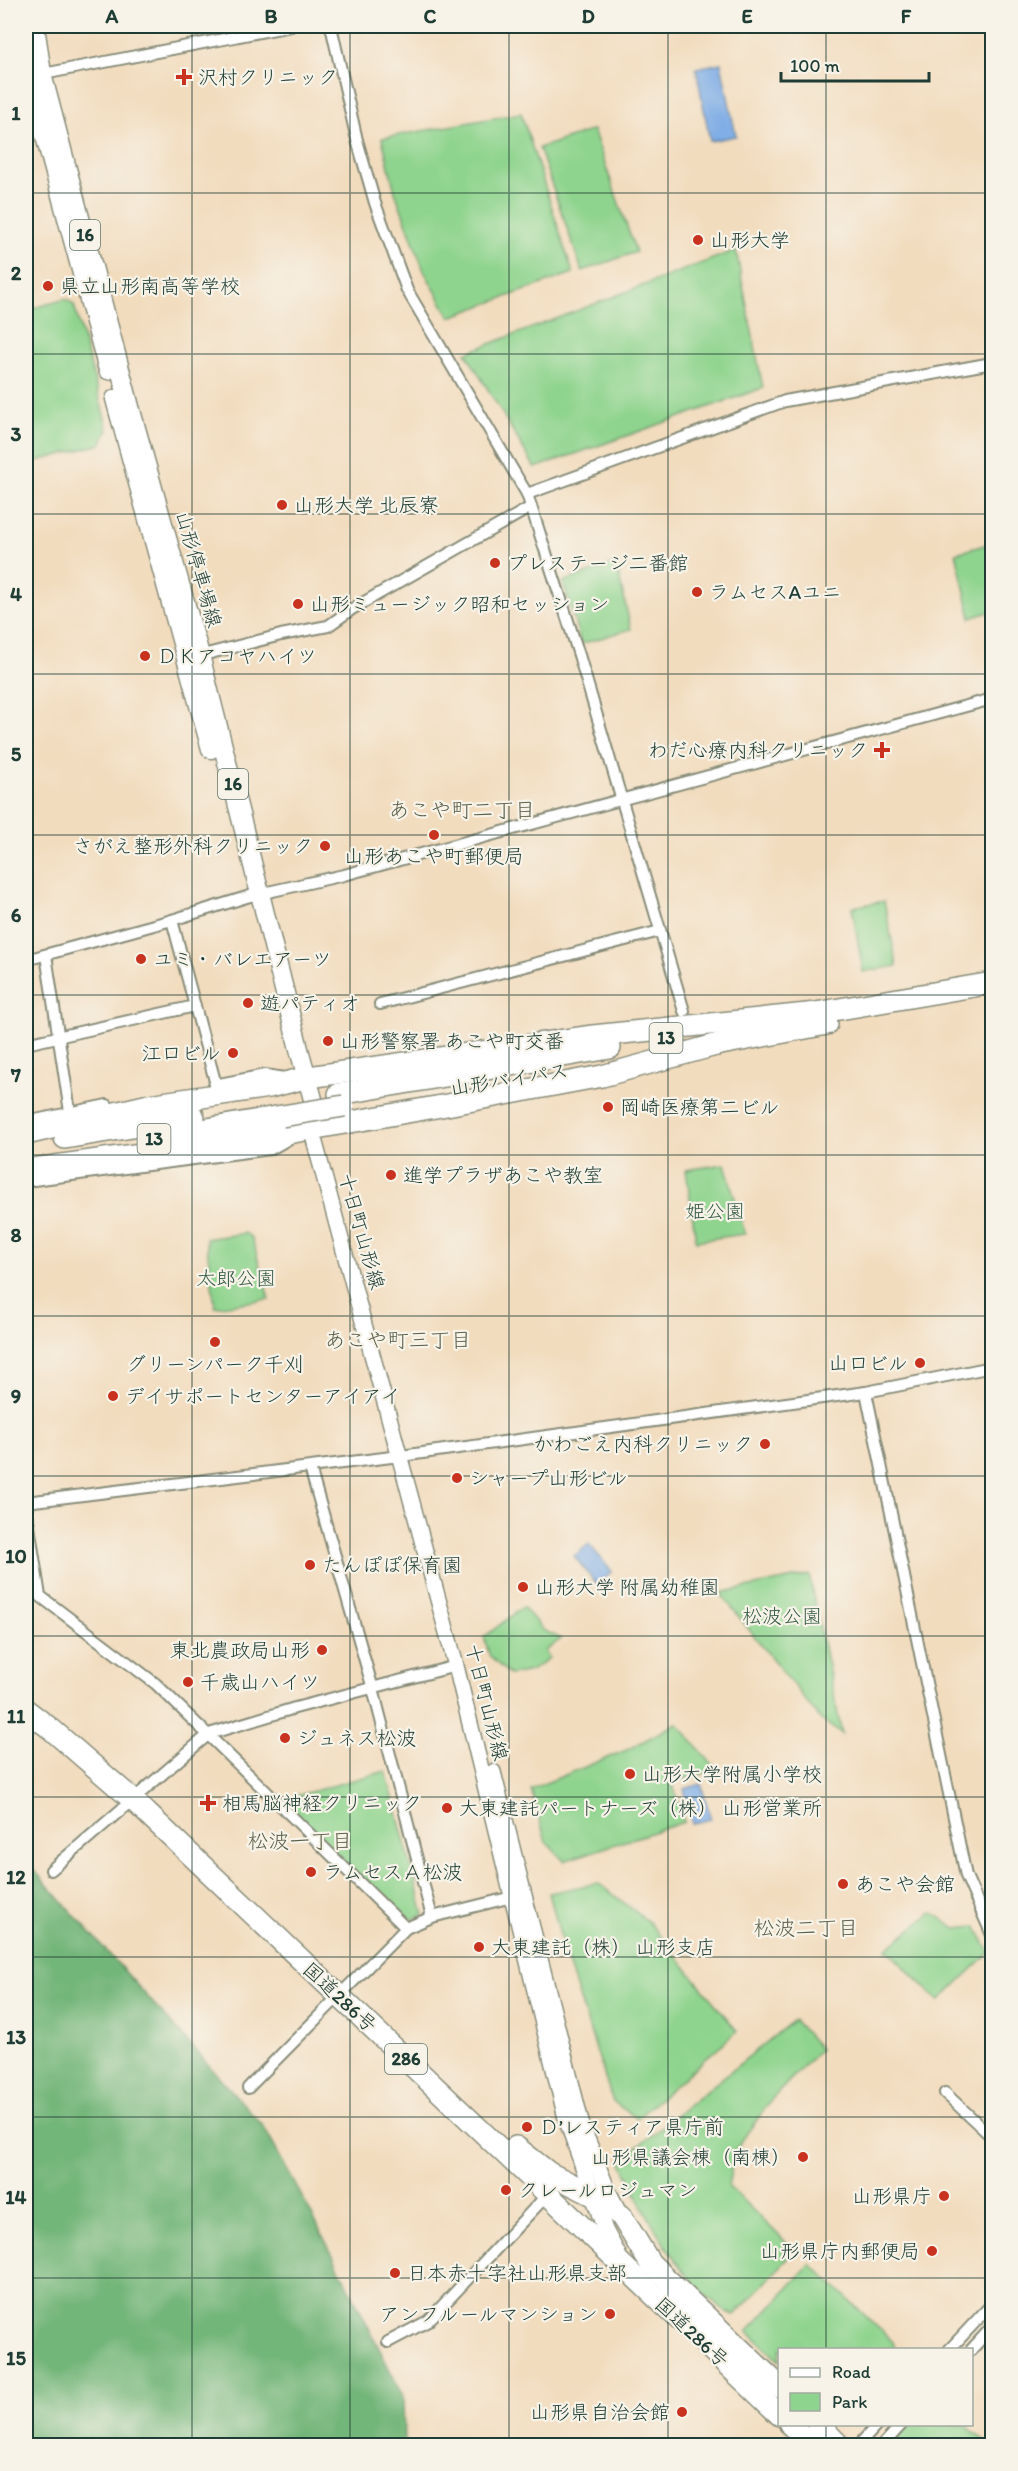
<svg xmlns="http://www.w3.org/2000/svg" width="1018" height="2471" viewBox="0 0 1018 2471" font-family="Itim,'Klee One',sans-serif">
<rect width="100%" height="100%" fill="#f7f3e8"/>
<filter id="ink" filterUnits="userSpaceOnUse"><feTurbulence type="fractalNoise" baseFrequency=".0167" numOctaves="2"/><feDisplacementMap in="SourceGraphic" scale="12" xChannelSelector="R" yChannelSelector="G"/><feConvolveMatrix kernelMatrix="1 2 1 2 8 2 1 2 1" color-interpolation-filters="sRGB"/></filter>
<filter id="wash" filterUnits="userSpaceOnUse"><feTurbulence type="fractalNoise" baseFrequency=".008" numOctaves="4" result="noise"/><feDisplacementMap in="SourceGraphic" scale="24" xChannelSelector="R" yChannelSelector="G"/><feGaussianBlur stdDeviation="1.35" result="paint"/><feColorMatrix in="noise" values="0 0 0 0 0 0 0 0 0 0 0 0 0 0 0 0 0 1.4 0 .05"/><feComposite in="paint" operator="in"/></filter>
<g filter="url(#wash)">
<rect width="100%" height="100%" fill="#f2dcbe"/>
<g fill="#8fd48e" stroke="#578861" stroke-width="1.5">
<polygon points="521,113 573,273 450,317 424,271 395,192 382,138"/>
<polygon points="593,130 636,252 582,271 539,148"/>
<polygon points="736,250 763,388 535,468 466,353"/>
<polygon points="66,299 74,305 108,430 101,444 26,464 26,310"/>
<polygon points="992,543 992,611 971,618 956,553"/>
<polygon points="616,563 631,629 581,644 563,582"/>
<polygon points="884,901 897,966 863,972 852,907"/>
<polygon points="725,1164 745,1234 696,1241 686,1170"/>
<polygon points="245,1233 252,1238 269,1299 215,1307 206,1239"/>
<polygon points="809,1575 842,1734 821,1720 720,1593"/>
<polygon points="523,1607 543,1630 561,1639 545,1651 549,1658 531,1671 510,1675 490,1657 484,1637"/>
<polygon points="677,1723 717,1770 672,1782 684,1822 564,1861 546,1842 531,1789 629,1749"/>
<polygon points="386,1771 424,1915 407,1921 281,1800"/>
<polygon points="598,1883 649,1922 737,2031 637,2118 613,2102 564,1950 549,1893"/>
<polygon points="932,1912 956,1928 976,1926 990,1952 939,2001 886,1949"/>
<path d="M794,2020L820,2049L771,2100L735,2150L728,2186L795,2251L734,2316C684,2288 642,2212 621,2160Z"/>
<polygon points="811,2264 893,2342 895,2349 780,2350 779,2361 748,2331"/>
<polygon points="908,2424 966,2425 988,2445 889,2446"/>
</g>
<polygon fill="#73b679" stroke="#497a56" stroke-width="1.5" points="26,1861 263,2126 317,2224 403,2396 404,2445 26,2445"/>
<g fill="#7cabe6" stroke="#4e748d" stroke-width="1.5">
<polygon points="721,63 736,136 710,141 696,68"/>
<polygon points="589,1544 612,1572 597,1585 574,1556"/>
<polygon points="701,1784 711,1819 692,1824 684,1789"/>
</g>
</g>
<g filter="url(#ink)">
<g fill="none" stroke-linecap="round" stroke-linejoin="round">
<defs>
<g id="street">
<polyline points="331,26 357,140 375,203 407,290 527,494 579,655 684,1011"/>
<polyline points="38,75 291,26"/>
<polyline points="527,494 785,401 992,363"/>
<polyline points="195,657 281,635 328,626 352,609 531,507"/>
<polyline points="172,920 216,1085"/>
<polyline points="46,955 70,1112"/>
<polyline points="26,960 172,920 250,896 344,875 992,699"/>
<polyline points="380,1004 660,931"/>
<polyline points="26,1044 195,1006"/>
<polyline points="214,1085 265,1075 284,1078"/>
<polyline points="26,1122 107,1105"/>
<polyline points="26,1181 271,1149 287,1140"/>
<polyline points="866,1392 966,1876 992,1935"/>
<polyline points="310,1468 373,1689 432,1917"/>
<polyline points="26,1502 408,1455 866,1392 992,1367"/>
<polyline points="26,1507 40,1596 156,1684 406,1928"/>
<polyline points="51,1870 209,1734 295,1708 456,1666"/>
<polyline points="248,2088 406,1928 432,1917 512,1897"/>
<polyline points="945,2093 992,2137"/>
<polyline points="388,2342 428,2321 548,2194"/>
<polyline points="949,2350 992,2304"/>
<polyline points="971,2350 992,2327"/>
<polyline points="858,2446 878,2424"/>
<polyline points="882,2446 902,2424"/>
</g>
<g id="secondary">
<polyline points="311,1128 456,1666 566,2118 605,2230 618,2254"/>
<polyline points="493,1772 582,2126 608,2191 619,2212"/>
</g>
<g id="primary">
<polyline points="35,26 42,74 130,407 200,655 300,1053 320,1124"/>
<polyline points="26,56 29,77 108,370"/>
<polyline points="115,399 211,749"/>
</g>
<g id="highway">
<polyline points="804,1015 992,983"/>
<polyline points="710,1046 827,1024"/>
<polyline points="339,1094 610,1048"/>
<polyline points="26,1134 149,1105 269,1087 309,1077 593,1036 817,1013"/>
<polyline points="167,1136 282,1116"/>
<polyline points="65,1138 194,1117"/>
<polyline points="26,1170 271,1136 447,1105 602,1076 723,1043"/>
<polyline points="26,1710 51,1729 132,1799 780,2415"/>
<polyline points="516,2147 549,2173 593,2195 622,2217 650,2263 780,2387"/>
<polyline points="790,2424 812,2446"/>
<polyline points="818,2424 840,2446"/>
</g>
</defs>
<use href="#street" stroke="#888c79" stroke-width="14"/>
<use href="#secondary" stroke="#888c79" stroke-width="18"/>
<use href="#primary" stroke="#888c79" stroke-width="21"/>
<use href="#highway" stroke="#888c79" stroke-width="24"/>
<use href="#street" stroke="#fff" stroke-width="10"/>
<use href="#secondary" stroke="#fff" stroke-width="15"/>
<use href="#primary" stroke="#fff" stroke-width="18"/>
<use href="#highway" stroke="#fff" stroke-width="21"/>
<defs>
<polyline id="highway-bridge" points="282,1116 344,1106"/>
</defs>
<use href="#highway-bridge" stroke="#888c79" stroke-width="24" stroke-linecap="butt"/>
<use href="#highway-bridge" stroke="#fff" stroke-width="21"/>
</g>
</g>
<path fill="none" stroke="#1f3d34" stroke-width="1.5" stroke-opacity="0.55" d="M192,26V2446M350,26V2446M509,26V2446M668,26V2446M826,26V2350M26,193H992M26,354H992M26,514H992M26,674H992M26,835H992M26,995H992M26,1155H992M26,1316H992M26,1476H992M26,1636H992M26,1797H992M26,1957H992M26,2117H992M26,2278H992M826,2424V2446"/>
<g fill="#c8321e" stroke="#f7f3e8" stroke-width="2">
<path d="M181 68h6v6h6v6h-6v6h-6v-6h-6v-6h6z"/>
<circle cx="698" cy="240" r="6"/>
<circle cx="48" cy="286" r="6"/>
<circle cx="282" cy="505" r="6"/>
<circle cx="495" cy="563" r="6"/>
<circle cx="697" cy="592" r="6"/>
<circle cx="298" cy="604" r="6"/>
<circle cx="145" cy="656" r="6"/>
<path d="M879 741h6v6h6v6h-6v6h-6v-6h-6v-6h6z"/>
<circle cx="434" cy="835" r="6"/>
<circle cx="325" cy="846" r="6"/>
<circle cx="141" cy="959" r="6"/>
<circle cx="248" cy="1003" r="6"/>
<circle cx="328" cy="1041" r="6"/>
<circle cx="233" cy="1053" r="6"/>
<circle cx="608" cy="1107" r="6"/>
<circle cx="391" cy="1175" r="6"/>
<circle cx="215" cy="1342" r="6"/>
<circle cx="920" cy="1363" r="6"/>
<circle cx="113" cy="1396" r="6"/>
<circle cx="765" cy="1444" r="6"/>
<circle cx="457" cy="1478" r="6"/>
<circle cx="310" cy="1565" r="6"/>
<circle cx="523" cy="1587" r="6"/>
<circle cx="322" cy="1650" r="6"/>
<circle cx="188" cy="1682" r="6"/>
<circle cx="285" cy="1738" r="6"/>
<circle cx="630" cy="1774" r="6"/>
<path d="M205 1794h6v6h6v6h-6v6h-6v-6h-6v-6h6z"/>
<circle cx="447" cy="1808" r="6"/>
<circle cx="311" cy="1872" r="6"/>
<circle cx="843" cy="1884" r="6"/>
<circle cx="479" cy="1947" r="6"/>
<circle cx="527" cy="2127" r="6"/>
<circle cx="803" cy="2157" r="6"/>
<circle cx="506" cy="2190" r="6"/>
<circle cx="944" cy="2196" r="6"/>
<circle cx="932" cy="2251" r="6"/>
<circle cx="395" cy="2273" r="6"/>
<circle cx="610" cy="2314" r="6"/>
<circle cx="682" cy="2412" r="6"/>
</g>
<g text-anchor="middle" stroke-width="4.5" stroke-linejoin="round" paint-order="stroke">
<g fill="#f7f3e8" stroke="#60746a" stroke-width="1.5">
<rect x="70" y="220" width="30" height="30" rx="4.5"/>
<rect x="218" y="769" width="30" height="30" rx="4.5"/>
<rect x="649.5" y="1023" width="33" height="30" rx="4.5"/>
<rect x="137.5" y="1124" width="33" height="30" rx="4.5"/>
<rect x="385" y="2044" width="42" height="30" rx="4.5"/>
</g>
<g font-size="18" font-weight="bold" fill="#1f3d34">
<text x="85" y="241">16</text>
<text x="233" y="790">16</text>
<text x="666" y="1044">13</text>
<text x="154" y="1145">13</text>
<text x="406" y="2065">286</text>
</g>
<g font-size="20" fill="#1f3d34" stroke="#f7f3e8" text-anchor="start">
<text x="198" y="84">沢村クリニック</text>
<text x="710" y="247">山形大学</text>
<text x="60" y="293">県立山形南高等学校</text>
<text x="294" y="512">山形大学 北辰寮</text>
<text x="507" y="570">プレステージ二番館</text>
<text x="709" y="599">ラムセスAユニ</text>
<text x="310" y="611">山形ミュージック昭和セッション</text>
<text x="157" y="663">ＤＫアコヤハイツ</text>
<text x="868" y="757" text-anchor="end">わだ心療内科クリニック</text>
<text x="313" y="853" text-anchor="end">さがえ整形外科クリニック</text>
<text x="434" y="863" text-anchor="middle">山形あこや町郵便局</text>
<text x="153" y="966">ユミ・バレエアーツ</text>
<text x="260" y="1010">遊パティオ</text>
<text x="340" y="1048">山形警察署 あこや町交番</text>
<text x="221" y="1060" text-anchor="end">江口ビル</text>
<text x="620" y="1114">岡崎医療第二ビル</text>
<text x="403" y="1182">進学プラザあこや教室</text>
<text x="908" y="1370" text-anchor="end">山口ビル</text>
<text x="215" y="1371" text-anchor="middle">グリーンパーク千刈</text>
<text x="125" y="1403">デイサポートセンターアイアイ</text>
<text x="753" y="1451" text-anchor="end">かわごえ内科クリニック</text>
<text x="469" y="1485">シャープ山形ビル</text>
<text x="322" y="1572">たんぽぽ保育園</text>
<text x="535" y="1594">山形大学 附属幼稚園</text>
<text x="310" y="1657" text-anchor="end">東北農政局山形</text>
<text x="200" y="1689">千歳山ハイツ</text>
<text x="297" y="1745">ジュネス松波</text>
<text x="642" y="1781">山形大学附属小学校</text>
<text x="222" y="1810">相馬脳神経クリニック</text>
<text x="459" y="1815">大東建託パートナーズ（株） 山形営業所</text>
<text x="323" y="1879">ラムセスＡ松波</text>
<text x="855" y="1891">あこや会館</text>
<text x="491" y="1954">大東建託（株） 山形支店</text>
<text x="539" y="2134">Ｄ’レスティア県庁前</text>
<text x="791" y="2164" text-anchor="end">山形県議会棟（南棟）</text>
<text x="518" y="2197">クレールロジュマン</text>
<text x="932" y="2203" text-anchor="end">山形県庁</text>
<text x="920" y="2258" text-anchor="end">山形県庁内郵便局</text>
<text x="407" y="2280">日本赤十字社山形県支部</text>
<text x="598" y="2321" text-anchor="end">アンフルールマンション</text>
<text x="670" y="2419" text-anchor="end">山形県自治会館</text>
</g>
<g font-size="20" fill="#1f3d34" stroke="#f7f3e8">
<text transform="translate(199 569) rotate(74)" y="7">山形停車場線</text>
<text transform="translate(509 1079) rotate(-9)" y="7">山形バイパス</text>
<text transform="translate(362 1231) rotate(74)" y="7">十日町山形線</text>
<text transform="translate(487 1702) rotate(76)" y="7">十日町山形線</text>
<text transform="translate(340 1997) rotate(43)" y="7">国道286号</text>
<text transform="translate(692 2332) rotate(43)" y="7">国道286号</text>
</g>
<g font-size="20" fill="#355b46" stroke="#f7f3e8">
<text x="715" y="1218">姫公園</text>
<text x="236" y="1285">太郎公園</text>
<text x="782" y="1623">松波公園</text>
</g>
<g font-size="21" fill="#5c614a" stroke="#f7f3e8">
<text x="462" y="817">あこや町二丁目</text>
<text x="398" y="1347">あこや町三丁目</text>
<text x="300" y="1848">松波一丁目</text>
<text x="806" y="1935">松波二丁目</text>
</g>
</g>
<rect width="1018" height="2471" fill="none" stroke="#f7f3e8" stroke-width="66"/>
<rect x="778" y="2348" width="195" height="78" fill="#f7f3e8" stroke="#a1aaa0" stroke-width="1.5"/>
<rect x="790" y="2368" width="30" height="9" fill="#ffffff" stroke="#a1aaa0" stroke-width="1.5"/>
<text x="832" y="2378" font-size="18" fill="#1f3d34">Road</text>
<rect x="790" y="2393" width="30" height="18" fill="#8fd48e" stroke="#a1aaa0" stroke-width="1.5"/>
<text x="832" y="2408" font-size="18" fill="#1f3d34">Park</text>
<path d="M781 72v9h148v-9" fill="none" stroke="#1f3d34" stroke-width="3"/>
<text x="790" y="72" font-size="18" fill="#1f3d34" stroke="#f7f3e8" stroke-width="4.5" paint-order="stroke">100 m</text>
<rect x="33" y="33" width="952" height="2405" fill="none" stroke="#1f3d34" stroke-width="2"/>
<g font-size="20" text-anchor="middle" font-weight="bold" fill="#1f3d34">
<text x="112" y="23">A</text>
<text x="271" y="23">B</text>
<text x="430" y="23">C</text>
<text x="588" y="23">D</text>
<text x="747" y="23">E</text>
<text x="906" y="23">F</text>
<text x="16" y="120">1</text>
<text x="16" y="280">2</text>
<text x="16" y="441">3</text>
<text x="16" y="601">4</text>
<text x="16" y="761">5</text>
<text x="16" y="922">6</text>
<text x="16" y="1082">7</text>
<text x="16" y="1242">8</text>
<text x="16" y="1403">9</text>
<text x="16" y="1563">10</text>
<text x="16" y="1723">11</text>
<text x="16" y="1884">12</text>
<text x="16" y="2044">13</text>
<text x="16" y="2204">14</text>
<text x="16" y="2365">15</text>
</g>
</svg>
